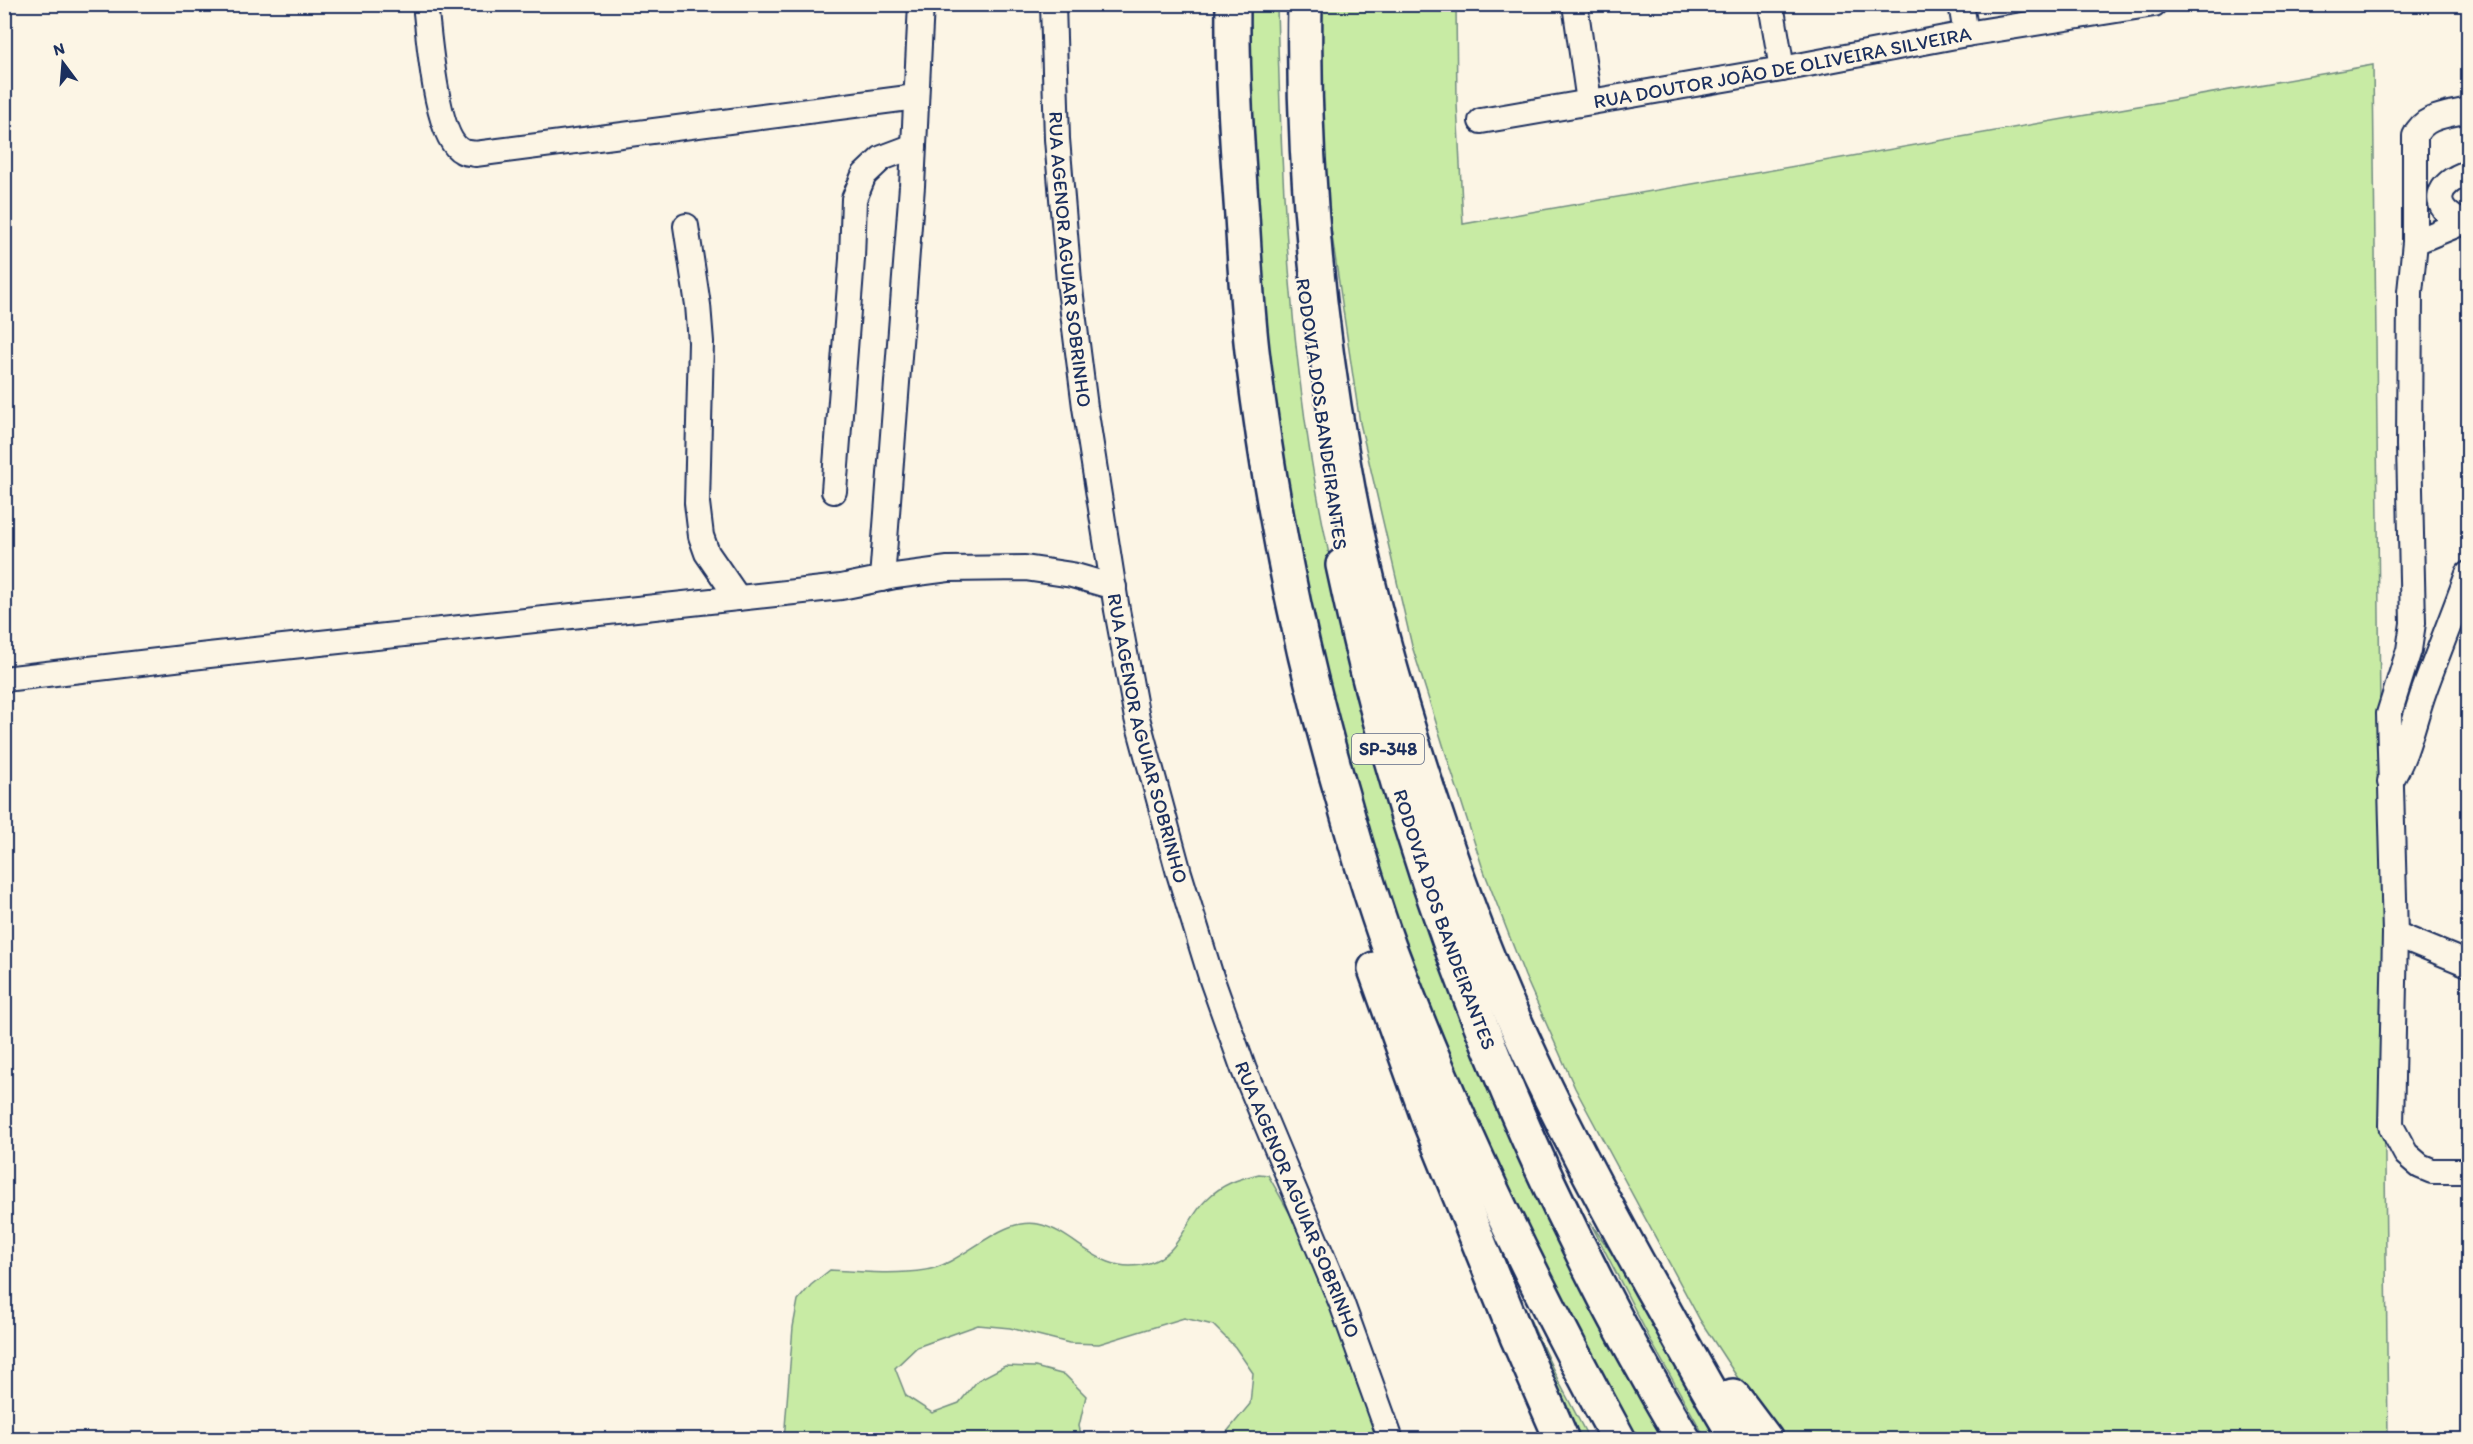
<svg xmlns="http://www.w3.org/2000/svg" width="2473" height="1444" viewBox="0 0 2473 1444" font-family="Itim,sans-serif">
<rect width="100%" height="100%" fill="#fcf5e5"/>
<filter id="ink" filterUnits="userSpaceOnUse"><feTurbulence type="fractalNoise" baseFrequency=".0167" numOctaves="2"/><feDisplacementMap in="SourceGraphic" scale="12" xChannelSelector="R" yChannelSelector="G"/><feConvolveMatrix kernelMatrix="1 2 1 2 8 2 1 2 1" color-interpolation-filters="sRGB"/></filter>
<g filter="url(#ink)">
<g fill="#c8eba4" stroke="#728d81" stroke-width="1.5">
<path d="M1242,5H1277C1280,133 1285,261 1301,389C1314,497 1339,604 1365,709L1671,1439H1627L1433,1037L1329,719L1268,396Z"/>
<polygon points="1322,5 1456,5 1457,104 1463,224 2373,65 2388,1439 1785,1439 1743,1386 1700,1320 1575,1088 1525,976 1482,866 1445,751 1412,646 1360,423 1329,216 1321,120"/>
<path d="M1259,1174L1268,1175L1334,1292L1395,1439H1221L1250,1404L1253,1373L1235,1347L1213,1325L1184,1318L1099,1344L1069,1343L1010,1328L978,1325L917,1347L895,1368L906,1396L932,1413L959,1403L978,1380L1005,1366L1035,1367L1065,1375L1086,1396L1079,1426L1082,1439L784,1440L793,1327L798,1300L811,1285L830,1270C861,1272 895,1275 926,1270C964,1264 1000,1216 1038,1224C1077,1232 1098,1276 1146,1264C1181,1255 1184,1221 1207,1199C1222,1184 1238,1179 1259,1174Z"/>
<polygon points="1590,1222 1642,1297 1725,1439 1706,1439 1652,1343"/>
<polygon points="1520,1298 1558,1380 1589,1439 1578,1439 1516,1300"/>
</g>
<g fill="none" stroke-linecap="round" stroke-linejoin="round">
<defs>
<g id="minor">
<path d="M425,4C429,34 435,138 462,151C465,153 471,153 475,154L916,97"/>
<path id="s1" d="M1053,4L1057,139L1069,281L1085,407L1117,610L1137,718L1179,873L1212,980L1244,1070L1342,1304L1391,1440"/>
<polyline points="1575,4 1589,102"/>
<polyline points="1771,4 1782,69"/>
<polyline points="1961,4 1966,34"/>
<path id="s2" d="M1481,121L1782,69L1966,34L2154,4"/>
<polyline points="2468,220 2415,242 2410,292 2409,445 2413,623 2409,650 2389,714 2395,934 2391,1126 2406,1154 2420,1166 2432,1171 2468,1171"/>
<path d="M2462,222C2428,207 2437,182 2468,173"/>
<polyline points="686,226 698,305 701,342 697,503 701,536 707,553 738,598"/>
<path d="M2415,242V136C2424,115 2449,115 2468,110"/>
<polyline points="834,491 852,259 854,199 864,175 882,158 914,146"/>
<polyline points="882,579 912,186 921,4"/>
<polyline points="4,679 209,655 841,587 895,576 948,569 1025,568 1072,575 1114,587"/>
<path d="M2390,782C2408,753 2413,722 2424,691C2438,652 2454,613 2468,574"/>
<polyline points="2395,934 2468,964"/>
</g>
<g id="highway">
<path d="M1233,4C1232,75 1237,145 1242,216C1245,263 1247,312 1253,359C1271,507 1300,652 1342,795C1356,846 1371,897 1389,947C1452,1116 1532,1281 1619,1440"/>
<path d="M1305,4C1302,156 1317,311 1343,461C1369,613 1416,764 1469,909C1517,1040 1583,1165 1651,1287C1680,1338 1707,1390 1738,1440"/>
<path id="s3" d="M1343,565C1408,874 1523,1168 1684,1440"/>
<polyline points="1375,969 1429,1120 1518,1339 1562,1440"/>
<polyline points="1733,1396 1766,1440"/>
</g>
</defs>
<use href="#minor" stroke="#1b2f5e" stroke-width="28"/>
<use href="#highway" stroke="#1b2f5e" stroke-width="38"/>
<use href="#minor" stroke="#fcf5e5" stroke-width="24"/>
<use href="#highway" stroke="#fcf5e5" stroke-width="33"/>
</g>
</g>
<g text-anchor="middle" stroke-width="4.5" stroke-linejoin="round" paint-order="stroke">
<rect fill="#fcf5e5" stroke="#5e6a86" stroke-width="1.5" x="1352" y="734" width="72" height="30" rx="4.5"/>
<g font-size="18" font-weight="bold" fill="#1b2f5e">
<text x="1388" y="755">SP-348</text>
</g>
<g font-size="20" fill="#1b2f5e" stroke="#fcf5e5">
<text dy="7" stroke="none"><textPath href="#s2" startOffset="306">RUA DOUTOR JOÃO DE OLIVEIRA SILVEIRA</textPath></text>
<text dy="7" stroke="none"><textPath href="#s1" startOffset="256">RUA AGENOR AGUIAR SOBRINHO</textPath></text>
<text transform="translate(1322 414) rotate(82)" y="7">RODOVIA DOS BANDEIRANTES</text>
<text dy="7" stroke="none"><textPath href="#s1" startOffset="742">RUA AGENOR AGUIAR SOBRINHO</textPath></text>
<text dy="7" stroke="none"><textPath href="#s3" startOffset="369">RODOVIA DOS BANDEIRANTES</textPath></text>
<text dy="7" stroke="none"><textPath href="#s1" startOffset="1228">RUA AGENOR AGUIAR SOBRINHO</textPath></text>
</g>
</g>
<rect width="2473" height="1444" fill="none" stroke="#fcf5e5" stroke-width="24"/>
<rect x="12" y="12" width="2449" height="1420" fill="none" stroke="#1b2f5e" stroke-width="2" filter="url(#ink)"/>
<g transform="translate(63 63) rotate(344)" stroke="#fcf5e5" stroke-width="4.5" paint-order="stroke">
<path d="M0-4.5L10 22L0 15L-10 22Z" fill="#1b2f5e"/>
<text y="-9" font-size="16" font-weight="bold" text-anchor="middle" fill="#1b2f5e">N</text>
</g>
</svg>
